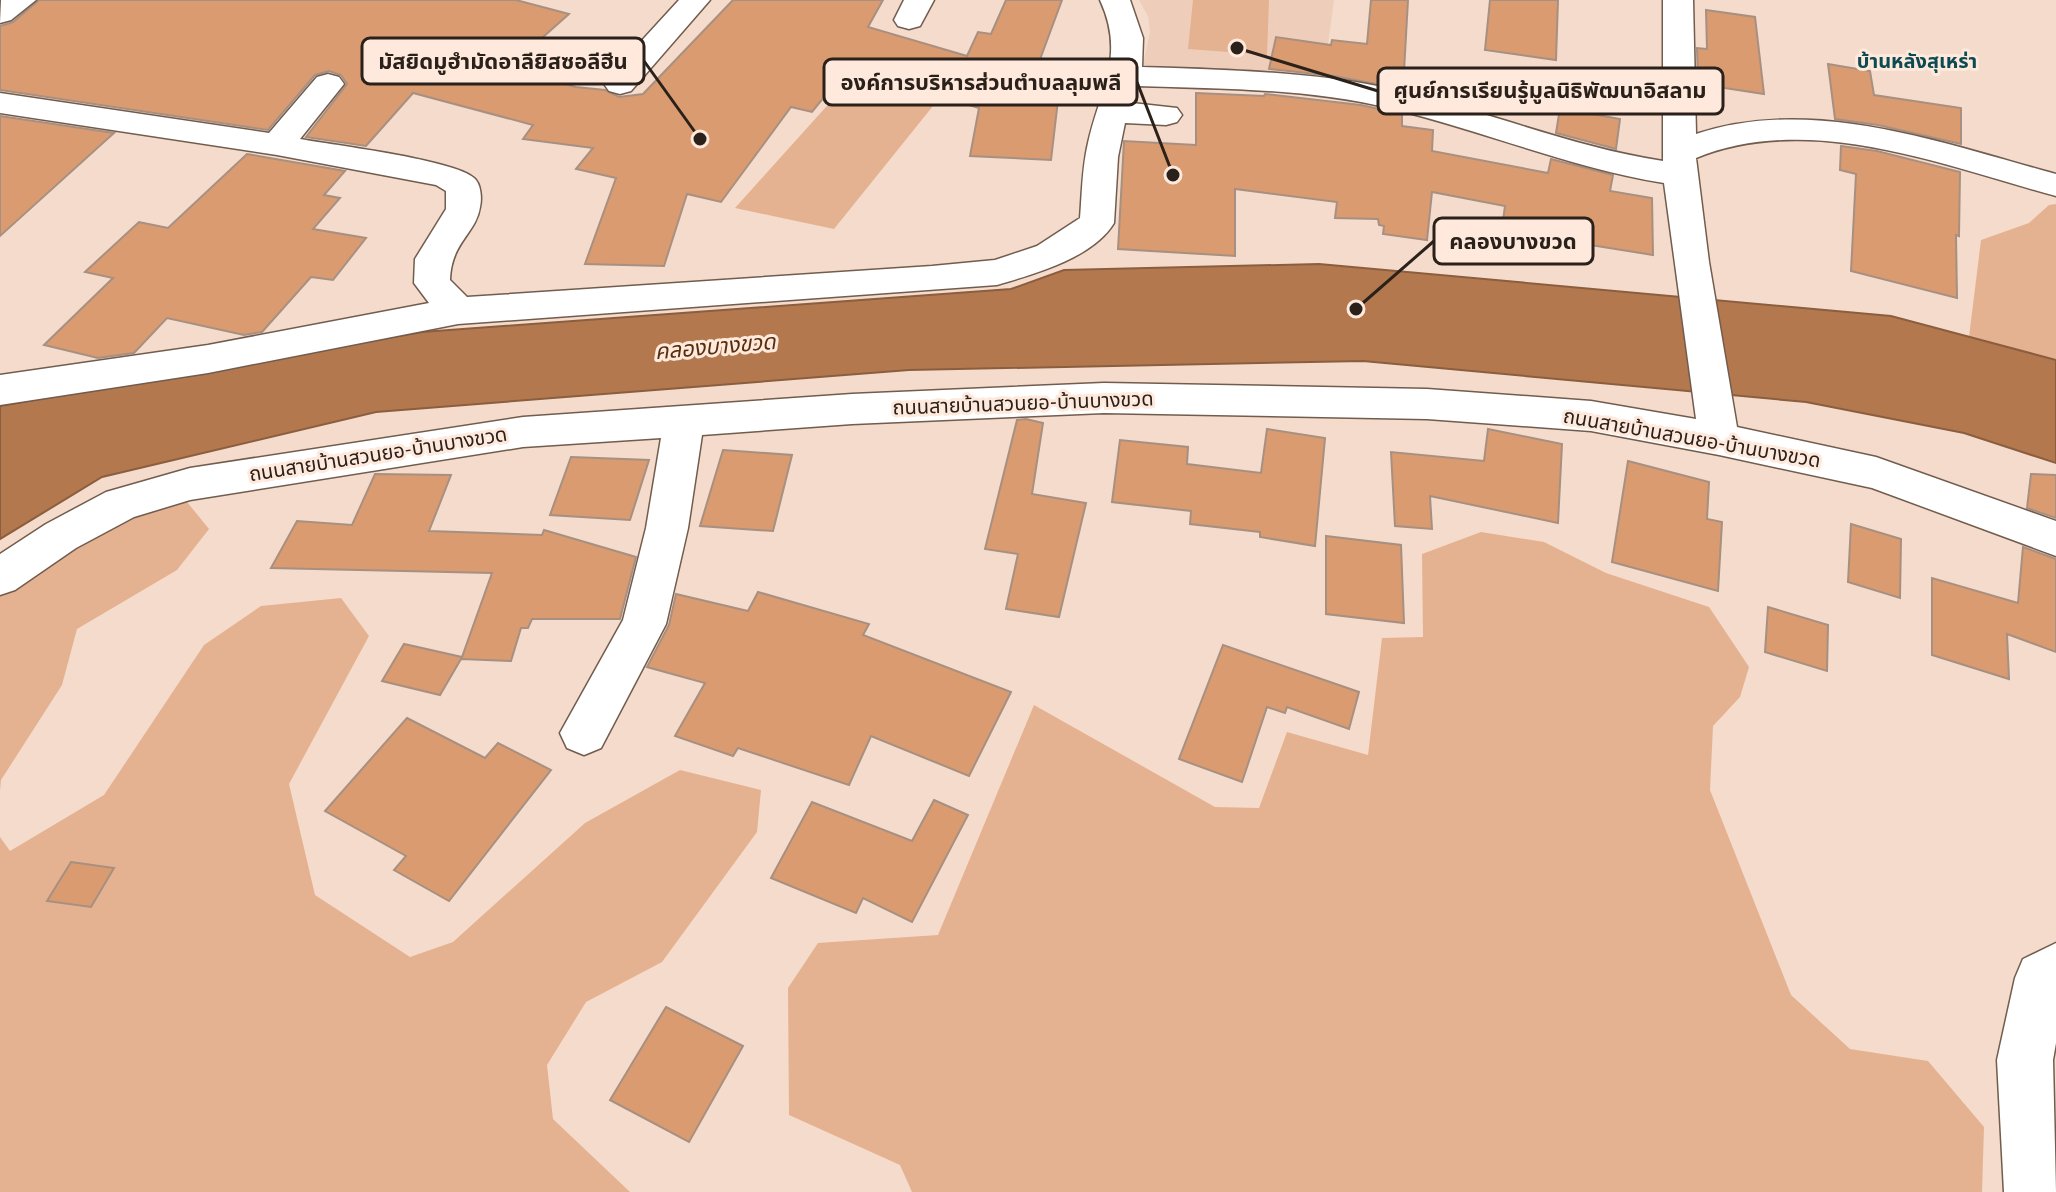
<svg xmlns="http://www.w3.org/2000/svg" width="2056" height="1192" viewBox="0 0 2056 1192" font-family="'PT Sans','Noto Sans Thai',sans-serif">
<rect width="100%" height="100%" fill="#f4dbcb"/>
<polygon fill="#eeceba" points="1139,0 1334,0 1323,81 1160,71 1143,64 1150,32 1148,16"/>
<g fill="#e4b291">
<polygon points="1193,0 1269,0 1267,55 1188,49"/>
<polygon points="852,78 937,101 834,229 735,208"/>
<polygon points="2056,204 2056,360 1969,337 1981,240 2029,223 2049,205"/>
<polygon points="187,502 209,529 177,570 77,629 62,685 1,780 0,791 0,593 122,519"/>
<polygon points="1481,532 1544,542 1606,573 1709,607 1749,667 1740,697 1713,726 1710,790 1791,995 1850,1049 1928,1061 1984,1127 1982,1192 912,1192 900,1165 789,1115 788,988 818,943 938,935 1034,705 1215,807 1259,808 1287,732 1368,755 1382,638 1423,637 1422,554"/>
<polygon points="341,598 369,636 289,784 315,895 410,957 453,942 585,823 680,770 761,790 757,832 662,962 586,1002 547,1065 553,1119 630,1192 0,1192 0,837 10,851 104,795 204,645 261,606"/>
</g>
<polygon fill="#b4784e" stroke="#8b5e3f" stroke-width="2" points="1319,264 1891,316 2056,360 2056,463 1964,433 1806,402 1363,361 909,370 376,412 102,477 0,539 0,406 422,332 1011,289 1064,270"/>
<g fill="#da9b70" stroke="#a79081" stroke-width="2">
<polygon points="39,0 516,0 569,14 507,69 576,87 605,90 619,97 643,94 733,0 883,0 868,27 967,56 978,32 991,34 1006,0 1062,0 1032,81 1060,83 1051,160 970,156 979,108 847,69 812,112 791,107 721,202 687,194 664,266 585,264 616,178 576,169 593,148 523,139 533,125 413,93 366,146 306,137 347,84 341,75 329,71 315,75 268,130 0,90 0,26 13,22"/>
<polygon points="1371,0 1408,0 1403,89 1334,76 1269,69 1276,37 1331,45 1332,40 1367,44"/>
<polygon points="1490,0 1558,0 1556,60 1485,50"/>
<polygon points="1706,10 1755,17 1764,94 1698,84 1697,48 1707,49"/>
<polygon points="1828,64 1870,71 1874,95 1961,108 1961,144 1878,125 1835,119"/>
<polygon points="1196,93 1264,96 1265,94 1361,105 1402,114 1402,126 1433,130 1432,151 1548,173 1551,159 1613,175 1610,191 1652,198 1653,255 1546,238 1546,229 1503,221 1505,206 1432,192 1427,240 1383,234 1384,226 1379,225 1378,219 1335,218 1337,202 1235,189 1235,256 1118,249 1124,141 1196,145"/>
<polygon points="1560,108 1620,119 1616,149 1556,133"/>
<polygon points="0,116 114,133 0,236"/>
<polygon points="1841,146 1877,151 1960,172 1959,236 1956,235 1957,298 1851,271 1856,174 1840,170"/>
<polygon points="247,154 345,171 324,195 340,198 313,229 366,238 333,280 311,277 262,332 244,335 167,318 134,353 98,358 44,345 113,278 85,272 139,222 168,228"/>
<polygon points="1026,419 1043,423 1032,494 1086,503 1059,617 1006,609 1018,554 985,549 1017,420"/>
<polygon points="1267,429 1325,438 1315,546 1260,537 1260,532 1190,524 1191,511 1112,502 1120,440 1188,447 1187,464 1261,473"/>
<polygon points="1488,429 1562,444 1558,523 1430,496 1432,529 1395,526 1391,452 1484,461"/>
<polygon points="723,450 792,455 773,531 700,526"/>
<polygon points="571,457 649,460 630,520 550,515"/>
<polygon points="1628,461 1709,482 1707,519 1722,522 1718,591 1612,562"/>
<polygon points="375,474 451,475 429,531 542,535 544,530 636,557 620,619 532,619 528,628 521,628 511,661 461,659 440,695 382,681 404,644 462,657 492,573 271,568 297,521 352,525"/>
<polygon points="2031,474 2056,475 2056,518 2027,508"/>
<polygon points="1851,524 1901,539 1900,598 1848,582"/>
<polygon points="1326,536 1401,545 1404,623 1326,614"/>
<polygon points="2023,547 2056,559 2056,652 2007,634 2009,679 1932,655 1932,578 2018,603"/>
<polygon points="758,592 869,624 863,635 1011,692 969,776 871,736 849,785 738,748 733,756 675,736 705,683 647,667 669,625 676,594 748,611"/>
<polygon points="1768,607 1828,625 1827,671 1765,652"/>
<polygon points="1223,645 1359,692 1349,729 1287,707 1285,713 1267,707 1242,782 1179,759"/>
<polygon points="407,718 485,758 498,743 551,770 449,901 394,870 406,856 325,811"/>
<polygon points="934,800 968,815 912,922 863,898 856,913 771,878 812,802 912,841"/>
<polygon points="71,862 114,868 91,907 47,901"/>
<polygon points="666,1007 743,1046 689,1142 610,1100"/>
</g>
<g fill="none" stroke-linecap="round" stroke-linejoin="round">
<defs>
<g id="minor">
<polygon points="36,0 11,20 0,23 1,0"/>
<polygon points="679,0 710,0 631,91 620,94 609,91 604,84 619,66 567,62 563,55 567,48 578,46 635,48"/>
<polygon points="904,0 934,0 920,26 909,29 898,26 894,20"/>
<path d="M1100,0H1130L1143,38L1142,67C1227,70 1313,71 1397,90C1487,111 1572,147 1663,161V0H1693L1696,134C1813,95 1942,143 2056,174V196C1944,166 1811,111 1696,158L1709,262L1737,427L1876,457L2056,521V556L1872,488L1719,455L1591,431L1427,419L1104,413L852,424L702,435L688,528L666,624L601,748L584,755L567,748L560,733L623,620L646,528L661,438L523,447L190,500L134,517L76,548L15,590L0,595V554L46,524L106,492L190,468L523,417L852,394L1104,383L1427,389L1591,401L1696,419L1664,183C1571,168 1484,131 1393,109C1309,88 1222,89 1137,86L1132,103L1177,108L1182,115L1177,122L1166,125L1125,123L1118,157L1114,223C1093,258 1034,274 997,285L458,324L208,373L0,405V375L208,345L429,303L414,283L415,259L446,209V191L436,185L277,155L0,113V93L269,133L317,77L328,74L339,77L344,84L300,139C333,145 455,160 474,178C481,184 482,198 480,207C476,234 451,242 450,280L467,297L932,266L995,260L1037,246L1080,218C1082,193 1082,168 1088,143C1100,89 1126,56 1100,0Z"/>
<polygon points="2056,943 2056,1043 2053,1060 2056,1192 2004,1192 1997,1060 2015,978 2023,959"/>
</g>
</defs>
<use href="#minor" stroke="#715c4e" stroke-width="3"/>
<use href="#minor" fill="#fff" fill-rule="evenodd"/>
</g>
<g text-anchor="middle" stroke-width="6" stroke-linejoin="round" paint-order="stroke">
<g font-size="20" font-weight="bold" fill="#0d4b52" stroke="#fee9dc">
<text x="1917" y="68">บ้านหลังสุเหร่า</text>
</g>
<g font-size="20" fill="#2a211b" stroke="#fee9dc">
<text transform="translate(1023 403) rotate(-2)" y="7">ถนนสายบ้านสวนยอ-บ้านบางขวด</text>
<text transform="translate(1692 438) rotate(10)" y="7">ถนนสายบ้านสวนยอ-บ้านบางขวด</text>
<text transform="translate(378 454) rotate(-9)" y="7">ถนนสายบ้านสวนยอ-บ้านบางขวด</text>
</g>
<g font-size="22" font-style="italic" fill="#572e0c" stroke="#fee9dc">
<text transform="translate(715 346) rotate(-5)" y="8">คลองบางขวด</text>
</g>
</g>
<path fill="none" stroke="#2a211b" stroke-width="3" d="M700 139L644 61M1173 175L1137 82M1237 48L1378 91M1356 309L1434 241"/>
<g fill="#2a211b" stroke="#fee9dc" stroke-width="3">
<circle cx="700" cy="139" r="8"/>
<circle cx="1173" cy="175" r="8"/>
<circle cx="1237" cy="48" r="8"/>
<circle cx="1356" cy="309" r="8"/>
</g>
<g fill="#fee9dc" stroke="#2a211b" stroke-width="3">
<rect x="362" y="38" width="282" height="46" rx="8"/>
<rect x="824" y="59" width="313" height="46" rx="8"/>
<rect x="1378" y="68" width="345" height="46" rx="8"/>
<rect x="1434" y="218" width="159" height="46" rx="8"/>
</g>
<g font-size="22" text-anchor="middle" font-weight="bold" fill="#2a211b">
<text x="503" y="69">มัสยิดมูฮำมัดอาลียิสซอลีฮีน</text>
<text x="981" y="90">องค์การบริหารส่วนตำบลลุมพลี</text>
<text x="1550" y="98">ศูนย์การเรียนรู้มูลนิธิพัฒนาอิสลาม</text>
<text x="1513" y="249">คลองบางขวด</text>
</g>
</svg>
